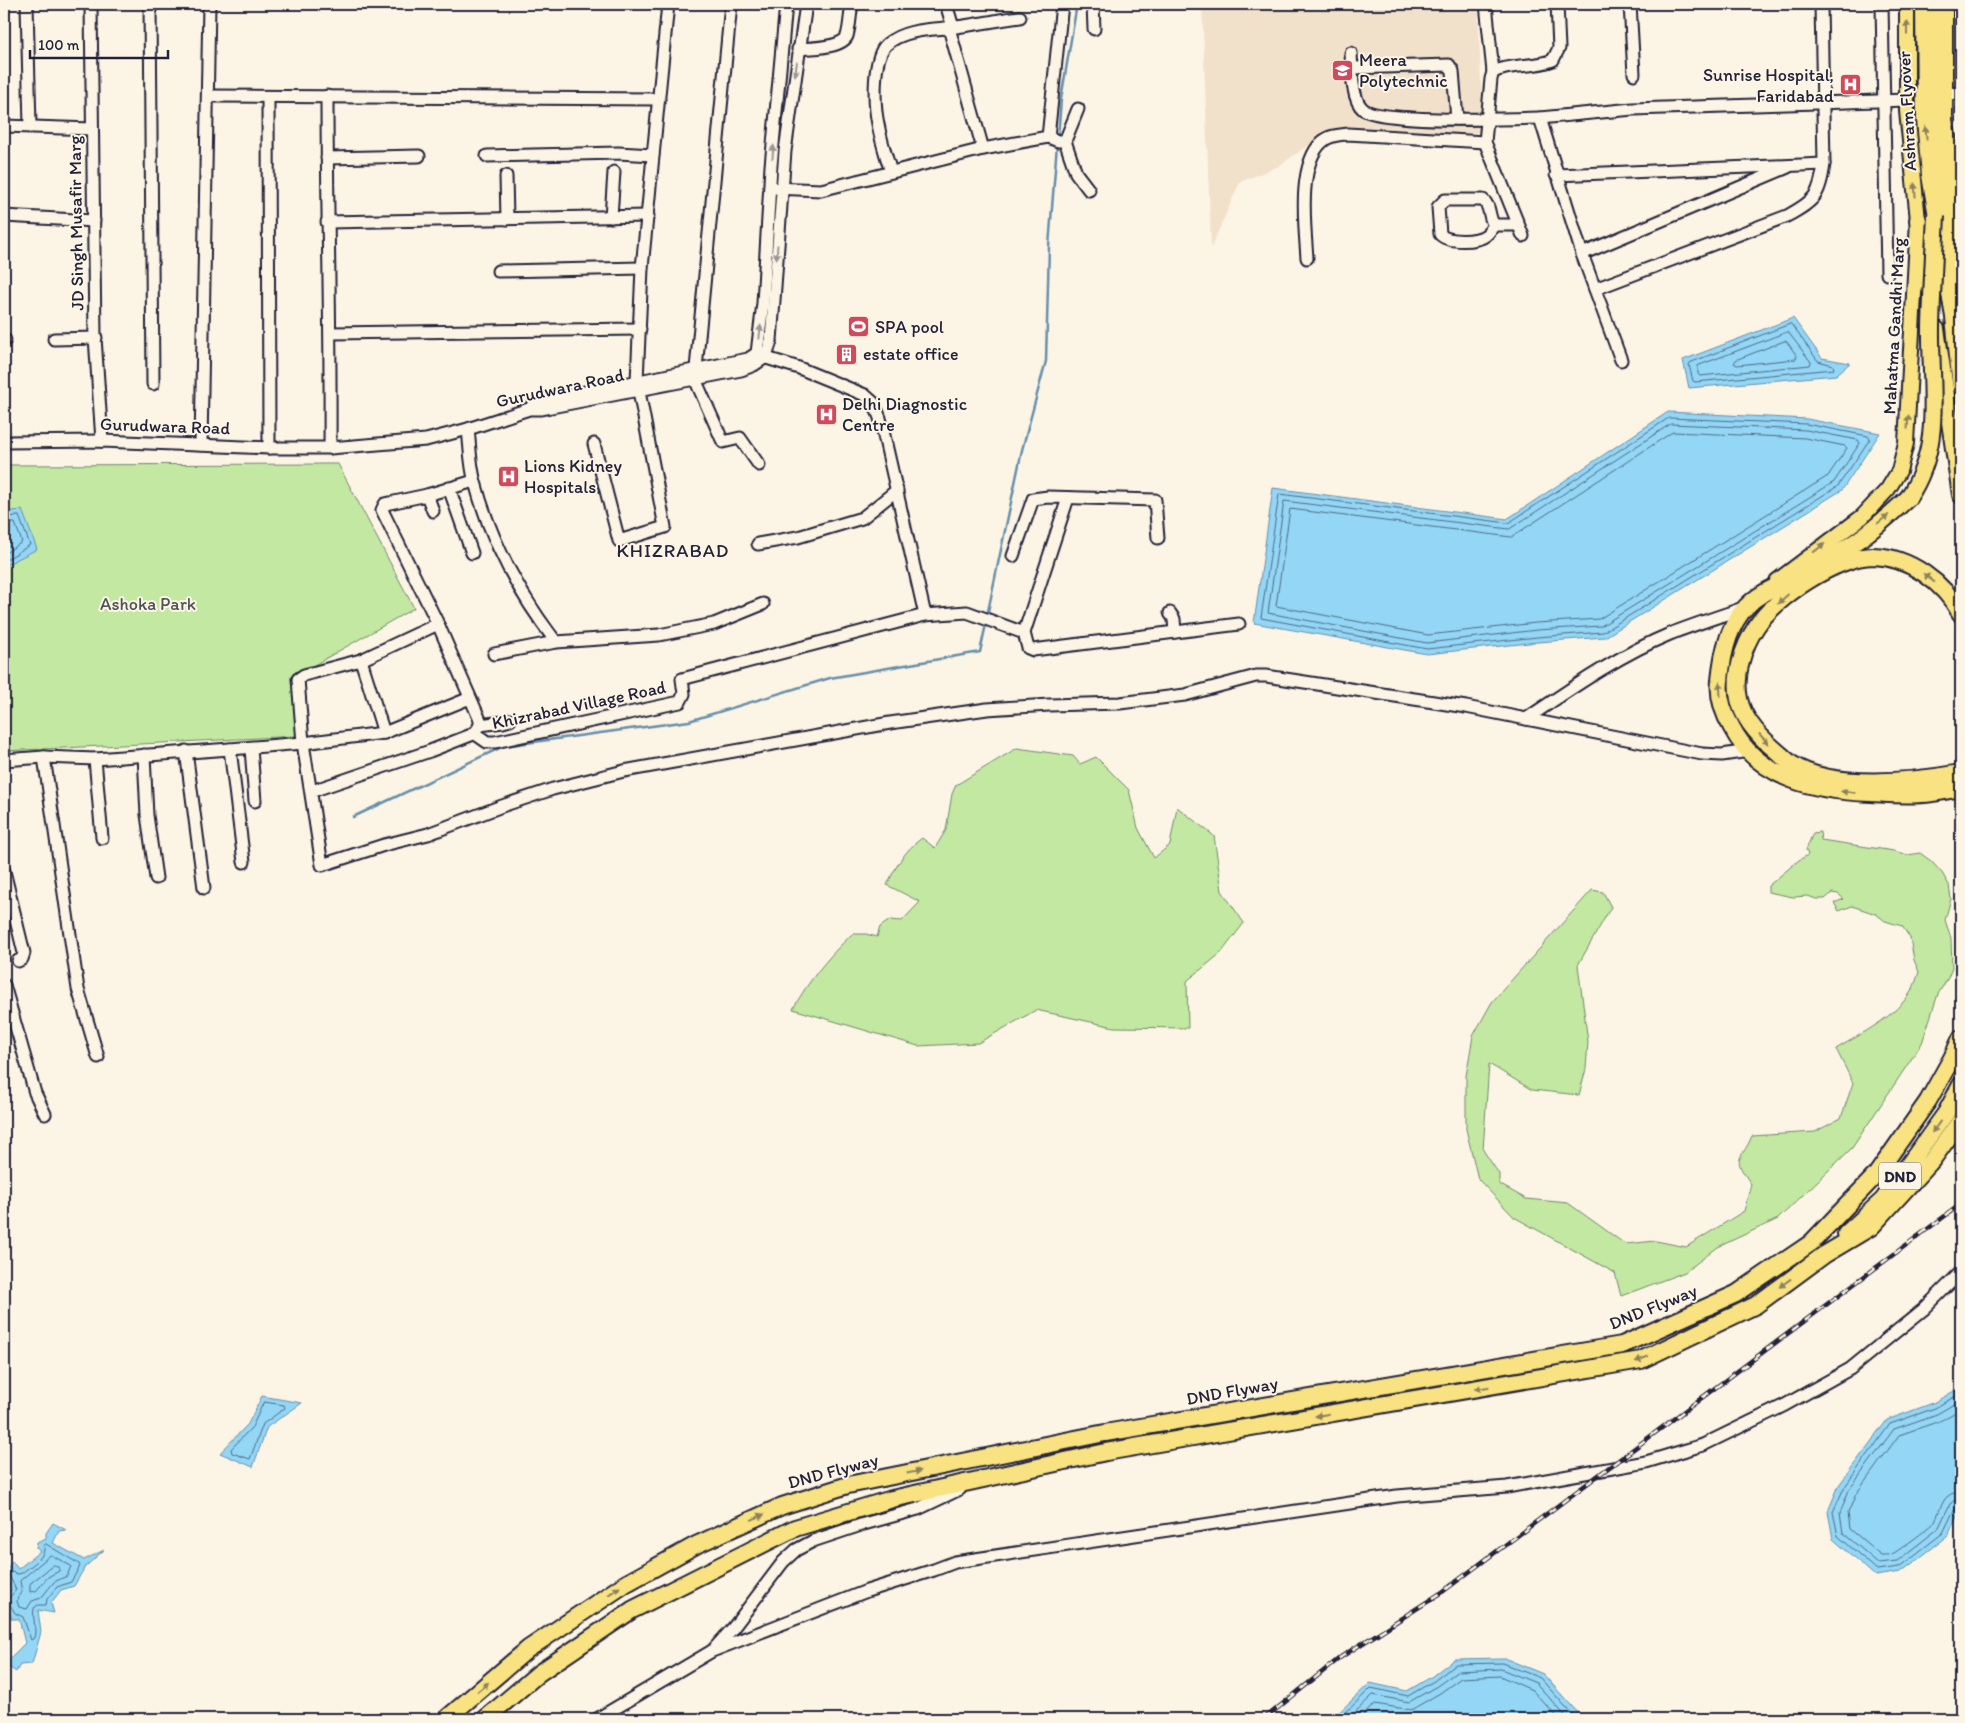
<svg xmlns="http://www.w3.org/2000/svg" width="1965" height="1723" viewBox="0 0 1965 1723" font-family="Itim,sans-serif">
<rect width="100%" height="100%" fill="#fcf5e5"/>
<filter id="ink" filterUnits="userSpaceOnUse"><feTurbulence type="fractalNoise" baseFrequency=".02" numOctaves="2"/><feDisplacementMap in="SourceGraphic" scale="10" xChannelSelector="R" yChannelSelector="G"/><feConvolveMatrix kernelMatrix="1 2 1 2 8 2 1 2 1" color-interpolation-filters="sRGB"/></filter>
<g filter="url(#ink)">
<polygon fill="#f2e1ca" points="1202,4 1478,4 1483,132 1430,136 1356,129 1327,132 1279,166 1240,182 1211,248"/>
<g fill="#c3e8a2" stroke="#72856e">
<polygon points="338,464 414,608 295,676 297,736 4,751 4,465"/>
<path d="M1017,748L1073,756L1080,764L1096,757L1129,790L1138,828L1154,858L1170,845L1177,807L1214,836L1222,891L1244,923L1221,953L1187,981L1188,1028L1114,1027L1036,1010L978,1043L918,1046L793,1009C808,981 829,956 852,934H866L877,937L880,927L890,920L902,921L920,902L887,885C896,866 905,850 922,838L935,848L946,830L952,794L956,785Z"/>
<path d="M1820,832L1821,840L1894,851L1908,855L1920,853L1931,861L1942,873L1949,885L1951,899L1945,920L1951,938L1952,968L1948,978L1938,994L1922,1043L1852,1148L1778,1219L1718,1247L1685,1272L1621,1296L1615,1273L1514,1217L1478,1179L1466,1129V1076L1473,1036L1492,1002L1592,890L1603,892L1611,907L1578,965L1588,1042L1586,1069L1579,1095L1532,1090L1489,1064L1483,1150L1499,1174V1184L1526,1199L1568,1203L1625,1244L1656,1241L1686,1247L1744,1211L1751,1184C1731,1155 1740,1164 1752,1136L1815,1132L1841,1118L1853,1083L1836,1049C1862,1033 1896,1017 1912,990C1915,984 1917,978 1919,972L1914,960L1910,938L1902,926L1885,921L1876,914L1852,906L1839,911L1834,903L1844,899L1838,894L1832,893L1825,899H1816L1808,896L1793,897L1768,892V886L1799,860L1808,855L1806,850L1813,833Z"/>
</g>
<g fill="#93d6f5" stroke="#668eab">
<polygon points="1793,318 1822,358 1850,363 1836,375 1689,388 1683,360"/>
<polygon points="1668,412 1807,419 1880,433 1842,490 1605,637 1538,642 1427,654 1254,623 1273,488 1507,519"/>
<polygon points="22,510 37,549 4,566 4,512"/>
<polygon points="1961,1387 1961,1506 1948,1536 1901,1572 1875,1576 1833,1539 1828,1511 1839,1485 1887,1420 1933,1403"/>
<polygon points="262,1396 302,1403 267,1427 253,1467 220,1453 248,1424"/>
<polygon points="53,1523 66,1530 59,1531 53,1543 84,1560 104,1550 85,1567 74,1586 61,1590 51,1603 54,1613 38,1610 41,1632 32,1664 20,1665 16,1672 4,1664 25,1643 19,1619 12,1619 4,1601 4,1594 11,1590 4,1574 12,1561 18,1569 40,1551 36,1548 37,1542 46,1538 46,1533"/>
<polygon points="1504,1658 1543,1674 1579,1714 1579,1719 1332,1719 1370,1683 1407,1691 1431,1677 1454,1659"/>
</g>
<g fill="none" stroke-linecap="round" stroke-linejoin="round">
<g stroke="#4f6a85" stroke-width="1">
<polygon points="1791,324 1818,361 1833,365 1834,369 1695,382 1693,381 1689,365 1690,363"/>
<polygon points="1788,332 1811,362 1810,365 1700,376 1698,374 1698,366"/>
<polygon points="1785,341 1787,342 1797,356 1796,359 1737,365 1734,363 1736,360"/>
<polygon points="1669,418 1806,424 1868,436 1870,439 1838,486 1603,632 1537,637 1427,649 1261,618 1279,494 1508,523"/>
<polygon points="1671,424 1806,430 1858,440 1860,443 1834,482 1601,626 1537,630 1427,643 1268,613 1284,501 1509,529"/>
<polygon points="1673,432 1805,438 1845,446 1847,448 1828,476 1599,619 1536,623 1428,635 1276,606 1290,509 1511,537"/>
<polyline points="4,517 19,516 30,545 4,561"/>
<polyline points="4,523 15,523 22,542 4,554"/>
<polyline points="1961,1393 1935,1408 1890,1424 1844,1488 1833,1512 1838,1536 1877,1570 1899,1567 1943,1533 1955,1508 1961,1505"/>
<polyline points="1961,1400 1937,1414 1894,1429 1849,1490 1840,1513 1843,1533 1878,1563 1897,1561 1938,1529 1950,1504 1955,1500 1961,1499"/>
<polygon points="264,1402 284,1405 285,1408 263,1424 250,1459 232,1453 231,1449 252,1427"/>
<path d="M1961,1409L1940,1421L1899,1435L1856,1494L1848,1513L1850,1529L1881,1555C1884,1555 1889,1555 1892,1554C1897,1552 1929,1528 1933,1524C1942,1511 1940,1492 1961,1492"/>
<path d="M46,1544L79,1564L80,1566L71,1582L57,1587L47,1599L46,1605H38L34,1608C32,1618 37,1628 34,1638L31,1640L23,1617L15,1613L7,1600L16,1590L9,1575L12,1572L18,1574L22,1573C30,1566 46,1558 44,1546Z"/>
<polygon points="51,1555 71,1566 67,1576 54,1582 41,1598 32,1601 27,1609 19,1607 17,1601 22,1592 20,1581"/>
<polygon points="54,1565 59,1568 59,1571 48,1577 36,1591 30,1592 30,1584"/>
<polyline points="1339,1719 1371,1688 1408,1696 1434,1681 1456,1664 1502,1663 1540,1678 1573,1715 1574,1719"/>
<polyline points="1348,1719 1373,1695 1409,1702 1437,1686 1458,1671 1501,1669 1536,1683 1568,1719"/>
<polyline points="1359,1719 1375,1704 1411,1710 1440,1693 1461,1678 1500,1676 1532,1690 1559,1719"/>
</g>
<g stroke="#668eab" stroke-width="2.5">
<polyline points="1058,138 1061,99 1077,4"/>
<polyline points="987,616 1022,450 1046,361 1049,246 1057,144"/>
<polyline points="353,817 504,746 689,721 830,678 980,652 986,624"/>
</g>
<defs>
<g id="minor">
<polyline points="27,4 30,127"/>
<polyline points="91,4 95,337 102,441"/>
<polyline points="150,4 153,384"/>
<polyline points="731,4 695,379 723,442 740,438 759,465"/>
<polyline points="946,4 953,27"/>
<polyline points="1093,4 1094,29"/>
<polyline points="1486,4 1493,72"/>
<polyline points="1630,4 1634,74"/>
<polyline points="1882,4 1887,274"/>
<polyline points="949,28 983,149"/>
<path d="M798,49C810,48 842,48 847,36C850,26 850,14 852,4"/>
<path d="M1351,53C1352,67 1351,99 1363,109C1380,123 1511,119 1540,118"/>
<polyline points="1352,68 1449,65 1453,71 1457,119"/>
<polyline points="1946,94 1961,93"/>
<polyline points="209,96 659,99"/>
<path d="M327,96C327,213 331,331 330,448"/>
<polyline points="268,98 269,448"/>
<polyline points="1078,109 1065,141 1076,173 1089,190"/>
<polyline points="4,126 92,129"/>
<polyline points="1048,137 1062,4"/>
<polyline points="487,156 618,153 653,155"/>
<polyline points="327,158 419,156"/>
<path d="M891,172C886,156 881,141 878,124C874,105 872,57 887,44C906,28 934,30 956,27C978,24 999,20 1020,17"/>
<polyline points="1556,175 1824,164"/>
<polyline points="506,176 507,219"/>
<polyline points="774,188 821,190 983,149 1048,137 1058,141 1065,141"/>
<path d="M1445,200H1483C1491,206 1488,217 1494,225C1492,228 1489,233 1486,235C1478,242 1447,243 1440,234L1438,207Z"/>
<polyline points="4,216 94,221"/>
<polyline points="611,217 614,172"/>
<polyline points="327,222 648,216"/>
<polyline points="1494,225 1518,225"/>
<path d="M1523,236L1485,142L1491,79L1493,72C1512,63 1534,68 1553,60L1559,48L1557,4"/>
<polyline points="1582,254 1788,167"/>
<path d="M1307,258C1305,227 1297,165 1322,142C1329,135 1339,135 1348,134L1485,142"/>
<polyline points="498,271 642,268"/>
<path d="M1595,289L1787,216C1815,201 1820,195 1824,164L1821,4"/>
<polyline points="331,333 640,329"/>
<polyline points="54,339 96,338"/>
<polyline points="4,340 5,340"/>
<polyline points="760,356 799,368 865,395 874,403 880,418 925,615"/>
<polyline points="1621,360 1582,254 1540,118 1633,109 1907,100"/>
<polyline points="532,406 540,401 748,359 757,353 763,303 771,166 786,4"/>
<path d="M468,429C470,446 470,465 475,482C490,539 520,595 556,642"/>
<polyline points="4,442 102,441 269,448 330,448 426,440 468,429 529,409 541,409 741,370 754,365 766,357 771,341 785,151 806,4"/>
<polyline points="594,444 619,541 665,527 637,381 642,268 668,4"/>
<polyline points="201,445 209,4"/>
<polyline points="449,488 472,553"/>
<polyline points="427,495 433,511"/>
<polyline points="758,544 798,537 862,518 897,490"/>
<polyline points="1013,556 1033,499 1048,497 1155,500 1158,538"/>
<polyline points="1170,613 1174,619 1175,632"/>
<polyline points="438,624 361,660 304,675 298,679 303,743 322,865 384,845 428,834 502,806 553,789 624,771 890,723 987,709 1049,705 1120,703 1185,695 1256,676 1266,676 1466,707 1702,754 1722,755 1749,751"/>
<polyline points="1024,633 1068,498"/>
<polyline points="494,654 556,642 659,635 714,624 763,604"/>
<polyline points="361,660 384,733"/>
<path d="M1526,719C1572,688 1619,655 1670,634C1695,624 1721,616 1746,607"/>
<polyline points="480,725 503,722 510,720"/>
<polyline points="474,733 487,742 495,742 680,702 684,694 682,679 925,615 967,612 1024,633 1028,648 1033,650 1239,624"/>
<polyline points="251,748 255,801"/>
<polyline points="230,749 244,862"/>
<polyline points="186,751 204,888"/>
<polyline points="144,755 147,815 156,878"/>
<polyline points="44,757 78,989 98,1057"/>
<polyline points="95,759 102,838"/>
<polyline points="4,760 44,757 95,759 230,749 303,743 384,733 470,698"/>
<polyline points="312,791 430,751 471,735 477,730 480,725 480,720 438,624 382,510 385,504 427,495 474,481"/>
<polyline points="4,871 24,953 22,959 18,961"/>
<polyline points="4,985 35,1093 45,1114"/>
<polyline points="713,1650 733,1628 783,1562 796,1550 813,1541 864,1524 918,1509 960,1489"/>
<polyline points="597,1719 712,1651 867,1591 934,1570 955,1562 1397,1496 1507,1487 1646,1462 1703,1445 1785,1405 1850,1369 1924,1309 1961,1272"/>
</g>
<g id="major">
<polyline points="1945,4 1945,120 1961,206"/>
<polyline points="1777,581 1862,517 1888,489 1899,471 1906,443 1918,220 1907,111 1907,4"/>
</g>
<g id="highway">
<polyline points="1924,4 1925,120 1930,175 1954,317 1961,387"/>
<polyline points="1936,4 1937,119 1961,276"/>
<polyline points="1918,220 1929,288"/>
<polyline points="1936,329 1961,495"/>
<path d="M1908,498C1890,515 1870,533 1849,546C1834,556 1819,564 1803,573C1783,585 1763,589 1746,607C1728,626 1722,656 1720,681C1718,697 1724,714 1732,728C1759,780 1817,791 1871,793C1891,794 1912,796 1932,793C1941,792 1951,790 1961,788"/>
<path d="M1961,614C1944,583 1910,557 1873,556C1838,556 1775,597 1756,627C1743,647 1734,675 1739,699C1743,718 1759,736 1773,748C1779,753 1784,758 1790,763C1830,791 1916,781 1961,773"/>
<polyline points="1846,1234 1883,1200 1946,1113 1961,1085"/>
<polyline points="446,1719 528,1649 625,1584 696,1545 782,1506 848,1485 1105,1433 1622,1345 1736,1294 1811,1243 1876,1175 1928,1101 1952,1058 1961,1038"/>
<polyline points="485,1719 539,1673 632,1610 795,1528 892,1499 1106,1452 1641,1360 1756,1305 1824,1255 1871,1227 1932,1160 1961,1120"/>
</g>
</defs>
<use href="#minor" stroke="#22223b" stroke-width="15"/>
<use href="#major" stroke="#22223b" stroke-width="18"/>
<use href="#highway" stroke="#22223b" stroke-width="20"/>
<use href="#minor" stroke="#fcf5e5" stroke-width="11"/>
<use href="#major" stroke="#f8e281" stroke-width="14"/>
<use href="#highway" stroke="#f8e281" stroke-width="16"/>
<defs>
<polyline id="rail" points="1264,1719 1341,1657 1441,1593 1961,1204"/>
</defs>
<use href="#rail" stroke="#22223b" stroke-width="4.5"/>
<use href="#rail" stroke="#fcf5e5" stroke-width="2.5" stroke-dasharray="8" stroke-linecap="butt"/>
<defs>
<path id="highway-bridge" d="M1908,498C1944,445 1930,388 1931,327C1932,290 1934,253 1936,216"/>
</defs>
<use href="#highway-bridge" stroke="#22223b" stroke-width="20" stroke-linecap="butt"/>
<use href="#highway-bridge" stroke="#f8e281" stroke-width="16"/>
</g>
<defs><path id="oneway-solid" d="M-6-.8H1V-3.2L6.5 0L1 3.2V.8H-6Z" transform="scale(1.25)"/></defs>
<g fill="#8d825e">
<use href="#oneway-solid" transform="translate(1907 28) rotate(-90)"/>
<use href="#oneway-solid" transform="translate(1926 133) rotate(-96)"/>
<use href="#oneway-solid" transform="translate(1915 190) rotate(-95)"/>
<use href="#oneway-solid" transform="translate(1908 422) rotate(-86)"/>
<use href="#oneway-solid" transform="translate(1883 519) rotate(-39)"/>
<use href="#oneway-solid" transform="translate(1819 548) rotate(-38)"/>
<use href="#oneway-solid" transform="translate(1929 578) rotate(-142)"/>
<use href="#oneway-solid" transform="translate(1783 599) rotate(138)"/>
<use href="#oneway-solid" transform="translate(1720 689) rotate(-94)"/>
<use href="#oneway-solid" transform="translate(1764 739) rotate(47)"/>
<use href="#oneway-solid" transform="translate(1848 792) rotate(-174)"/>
<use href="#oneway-solid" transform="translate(1936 1127) rotate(126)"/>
<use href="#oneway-solid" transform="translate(1785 1283) rotate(144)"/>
<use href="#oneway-solid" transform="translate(1642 1359) rotate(158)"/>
<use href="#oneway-solid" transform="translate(1482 1388) rotate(170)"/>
<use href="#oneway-solid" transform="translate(1322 1415) rotate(170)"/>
<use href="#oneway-solid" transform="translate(914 1472) rotate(-11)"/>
<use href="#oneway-solid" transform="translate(758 1517) rotate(-24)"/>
<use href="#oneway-solid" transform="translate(614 1591) rotate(-34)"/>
<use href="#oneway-solid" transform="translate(483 1687) rotate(-40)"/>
</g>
<g fill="#9a9698">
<use href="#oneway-solid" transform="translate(796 69) rotate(98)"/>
<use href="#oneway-solid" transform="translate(773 152) rotate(-85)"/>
<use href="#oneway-solid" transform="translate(777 252) rotate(94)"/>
<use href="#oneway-solid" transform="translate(760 332) rotate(-85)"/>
</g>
</g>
<defs>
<symbol id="university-square" viewBox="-11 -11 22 22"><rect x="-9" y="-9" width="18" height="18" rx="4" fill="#d1495b" stroke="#fcf5e5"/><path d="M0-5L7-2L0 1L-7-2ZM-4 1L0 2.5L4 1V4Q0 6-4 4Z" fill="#fff"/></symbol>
<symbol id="hospital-square" viewBox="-11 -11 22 22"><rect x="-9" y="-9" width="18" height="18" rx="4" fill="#d1495b" stroke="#fcf5e5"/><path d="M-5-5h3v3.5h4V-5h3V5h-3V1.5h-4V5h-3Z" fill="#fff"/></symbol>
<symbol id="stadium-square" viewBox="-11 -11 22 22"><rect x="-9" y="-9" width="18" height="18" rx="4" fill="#d1495b" stroke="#fcf5e5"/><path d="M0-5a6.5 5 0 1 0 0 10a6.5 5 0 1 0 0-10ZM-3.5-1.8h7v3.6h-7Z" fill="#fff"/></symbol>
<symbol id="building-square" viewBox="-11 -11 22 22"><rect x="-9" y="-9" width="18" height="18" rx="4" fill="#d1495b" stroke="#fcf5e5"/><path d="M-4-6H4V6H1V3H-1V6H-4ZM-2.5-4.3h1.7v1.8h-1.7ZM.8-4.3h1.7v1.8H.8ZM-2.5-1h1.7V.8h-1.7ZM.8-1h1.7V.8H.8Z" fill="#fff"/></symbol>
</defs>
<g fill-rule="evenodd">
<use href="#university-square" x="1330" y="58" width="25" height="25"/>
<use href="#hospital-square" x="1838" y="72" width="25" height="25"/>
<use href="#stadium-square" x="846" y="314" width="25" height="25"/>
<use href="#building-square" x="834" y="342" width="25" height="25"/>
<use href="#hospital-square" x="814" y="402" width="25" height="25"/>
<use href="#hospital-square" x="496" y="464" width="25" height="25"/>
</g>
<g text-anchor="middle" stroke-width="4" stroke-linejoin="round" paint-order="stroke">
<rect fill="#fcf5e5" stroke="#63616e" stroke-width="1" x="1879" y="1162.5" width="42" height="27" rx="4"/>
<g font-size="16" font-weight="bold" fill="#22223b">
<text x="1900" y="1182">DND</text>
</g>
<g font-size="18" fill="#22223b" stroke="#fcf5e5" text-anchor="start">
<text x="1359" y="66">Meera<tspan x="1359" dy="21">Polytechnic</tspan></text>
<text x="1834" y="81" text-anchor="end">Sunrise Hospital,<tspan x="1834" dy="21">Faridabad</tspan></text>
<text x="875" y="333">SPA pool</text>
<text x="863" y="360">estate office</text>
<text x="842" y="410">Delhi Diagnostic<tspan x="842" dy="21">Centre</tspan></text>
<text x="524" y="472">Lions Kidney<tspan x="524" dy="21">Hospitals</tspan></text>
</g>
<g font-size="18" fill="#22223b" stroke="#fcf5e5">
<text transform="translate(1907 111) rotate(-93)" y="6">Ashram Flyover</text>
<text transform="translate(76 223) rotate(-91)" y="6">JD Singh Musafir Marg</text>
<text transform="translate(1894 326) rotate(-87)" y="6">Mahatma Gandhi Marg</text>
<text transform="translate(560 388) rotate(-12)" y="6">Gurudwara Road</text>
<text transform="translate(165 426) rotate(2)" y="6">Gurudwara Road</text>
<text transform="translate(579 705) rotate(-12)" y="6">Khizrabad Village Road</text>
<text transform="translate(1653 1307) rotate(-22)" y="6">DND Flyway</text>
<text transform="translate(1232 1391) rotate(-10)" y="6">DND Flyway</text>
<text transform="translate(833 1471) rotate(-15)" y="6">DND Flyway</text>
</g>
<g font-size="18" fill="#4a5455" stroke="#fcf5e5">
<text x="148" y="610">Ashoka Park</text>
</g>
<g font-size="19" letter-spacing="1" fill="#22223b" stroke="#fcf5e5">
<text x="673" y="557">KHIZRABAD</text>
</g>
</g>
<rect width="1965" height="1723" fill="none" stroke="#fcf5e5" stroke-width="20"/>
<rect x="10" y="10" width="1945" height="1703" fill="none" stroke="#22223b" stroke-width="2" filter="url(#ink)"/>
<path d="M30 50v8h138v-8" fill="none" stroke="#22223b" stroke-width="2.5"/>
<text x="38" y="50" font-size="15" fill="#22223b" stroke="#fcf5e5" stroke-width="4" paint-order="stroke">100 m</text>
</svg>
